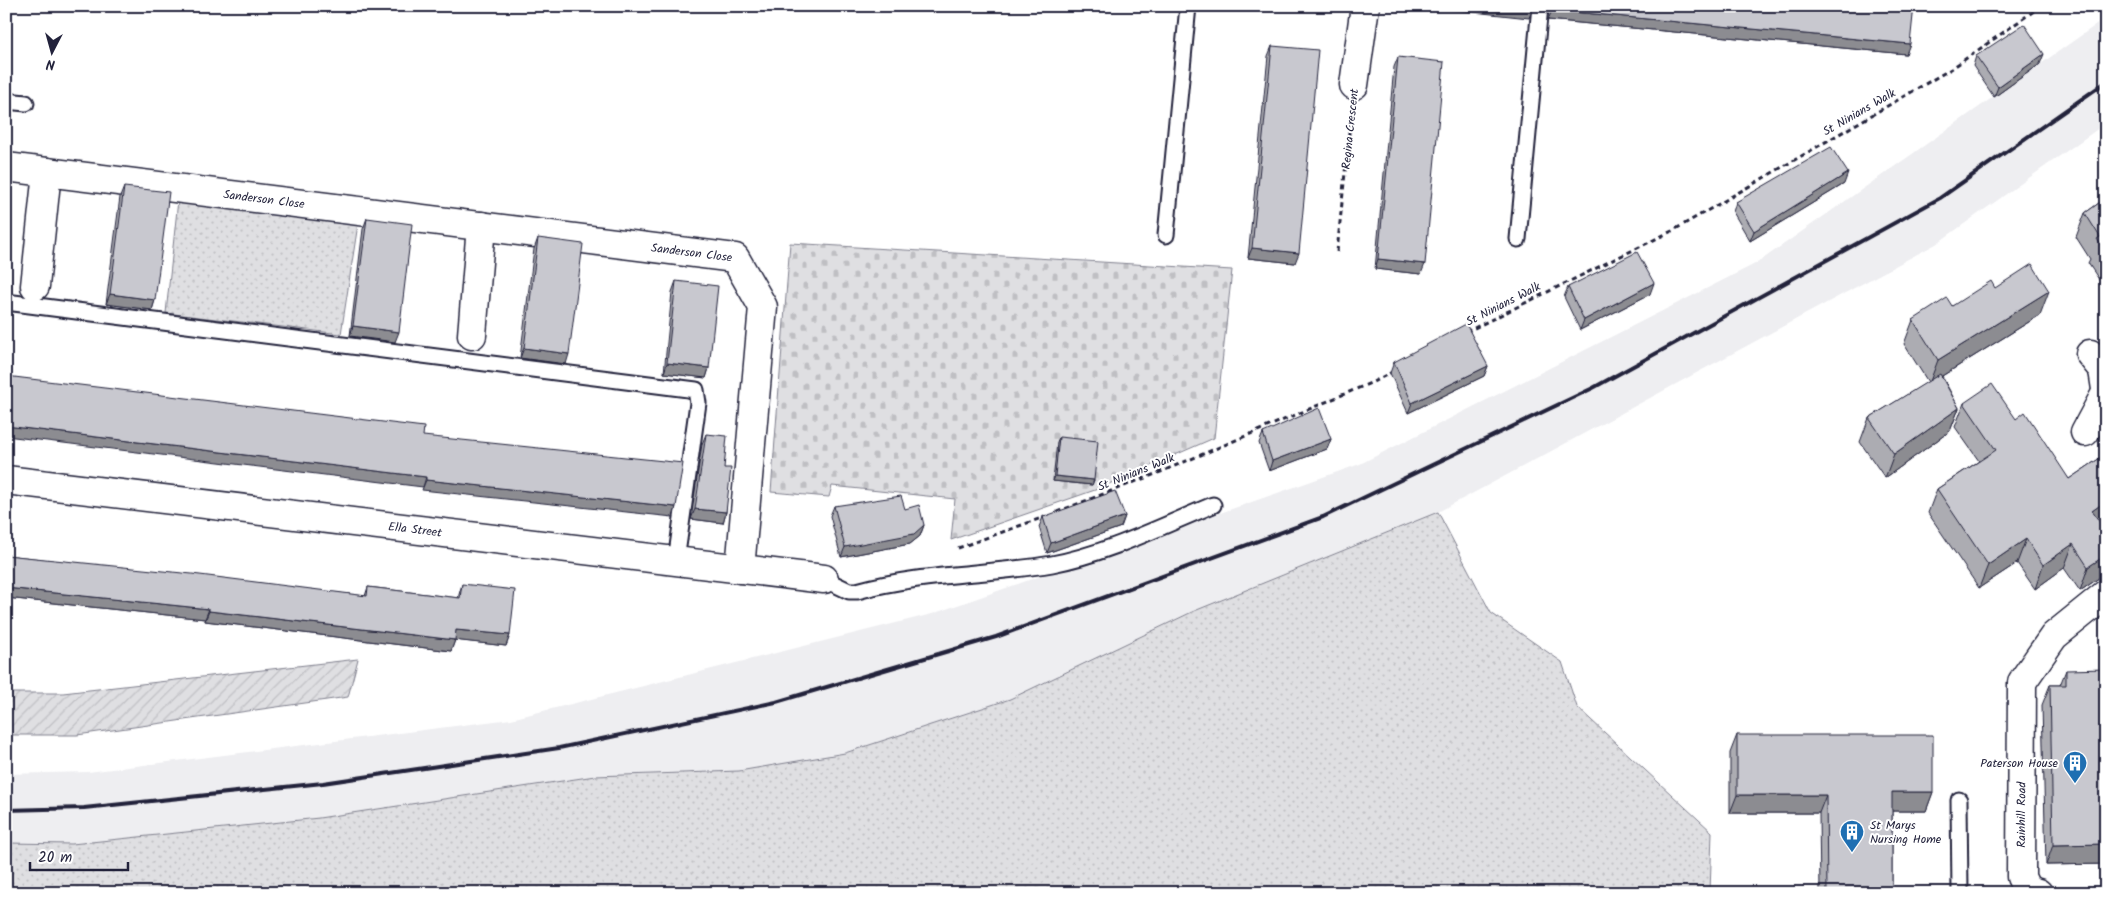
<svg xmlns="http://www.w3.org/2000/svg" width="2112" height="899" viewBox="0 0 2112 899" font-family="Kalam,sans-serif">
<defs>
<pattern id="grass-dots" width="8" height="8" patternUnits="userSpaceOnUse" patternTransform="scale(1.25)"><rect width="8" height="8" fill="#dfdfe2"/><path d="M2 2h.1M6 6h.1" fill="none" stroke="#bfbfc3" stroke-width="1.8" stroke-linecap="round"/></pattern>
<pattern id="cemetery-stones" width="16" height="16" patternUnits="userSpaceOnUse" patternTransform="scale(1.25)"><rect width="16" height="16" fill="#dfdfe2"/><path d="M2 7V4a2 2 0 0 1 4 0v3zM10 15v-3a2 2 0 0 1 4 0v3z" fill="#bfbfc3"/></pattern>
<pattern id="garden-furrows" width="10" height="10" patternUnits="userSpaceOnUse" patternTransform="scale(1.25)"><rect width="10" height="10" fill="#dfdfe2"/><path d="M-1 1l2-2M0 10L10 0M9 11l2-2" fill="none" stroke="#bfbfc3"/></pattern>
</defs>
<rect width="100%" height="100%" fill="#fff"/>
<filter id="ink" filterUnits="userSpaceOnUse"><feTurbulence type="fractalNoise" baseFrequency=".02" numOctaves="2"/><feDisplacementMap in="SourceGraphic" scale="10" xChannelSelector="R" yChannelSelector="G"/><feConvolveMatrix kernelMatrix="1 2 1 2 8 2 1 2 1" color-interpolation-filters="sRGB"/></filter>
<g filter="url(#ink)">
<polygon fill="#eeeef1" points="2106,18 2106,123 1936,244 1438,512 1192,612 1010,699 845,753 739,771 595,776 319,818 72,844 6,843 6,774 88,772 511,719 932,614 1360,464 1757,263"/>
<g fill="url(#grass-dots)" stroke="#80808e">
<polygon points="178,200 358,224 341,334 166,313"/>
<polygon points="1438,512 1491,613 1562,662 1577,707 1712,832 1710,893 6,893 6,843 72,844 319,818 595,776 739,771 845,753 1010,699 1192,612"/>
</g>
<polygon fill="url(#cemetery-stones)" stroke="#80808e" points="790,243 1232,270 1214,438 1095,490 951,540 955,499 832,486 829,497 771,492"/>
<polygon fill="url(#garden-furrows)" stroke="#80808e" points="358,659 348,697 77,735 6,735 6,693 63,693"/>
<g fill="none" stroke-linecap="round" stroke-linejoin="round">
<defs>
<g id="lane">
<polyline points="6,101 26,103"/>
<polyline points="1166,235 1188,6"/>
<polyline points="1518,239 1540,6"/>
<polyline points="6,302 696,390 698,403 676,561"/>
<path d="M824,579L849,591H857C921,573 987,575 1052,564C1106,554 1162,526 1213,505"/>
<polyline points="1959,800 1960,893"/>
</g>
<g id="street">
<polyline points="1354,85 1365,6"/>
<path id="s1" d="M6,167L735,258L763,307L740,569"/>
<polyline points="35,286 47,172"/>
<polyline points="472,335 481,226"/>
<polyline points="2090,354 2103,370 2106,389"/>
<polyline points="2085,432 2106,393"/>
<path id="s2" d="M6,480L824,579"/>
<path id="s3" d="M2038,893L2027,890L2021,877L2022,682L2054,636L2106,594"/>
</g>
</defs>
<use href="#lane" stroke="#22223b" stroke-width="19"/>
<use href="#street" stroke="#22223b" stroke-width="31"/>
<g stroke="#22223b" stroke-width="3" stroke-dasharray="5 4" stroke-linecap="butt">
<polyline points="1337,252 1351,113"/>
<polyline points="1466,332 1674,230 1951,69 2041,6"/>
<polyline points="1057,512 1163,471 1373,382 1392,372"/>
<polyline points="958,548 1047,516"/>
</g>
<use href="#lane" stroke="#fff" stroke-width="15"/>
<use href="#street" stroke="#fff" stroke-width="28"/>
<polyline stroke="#22223b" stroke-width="4" points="6,810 84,808 323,783 559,748 776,702 996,637 1323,517 1593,388 1940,198 2106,82"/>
</g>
<g fill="#acacb2" stroke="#22223b">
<polygon points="1549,6 1914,6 1906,54 1548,20"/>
<polygon points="1272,46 1295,263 1248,258 1268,56"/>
<polygon points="1976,56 2040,64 1994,97 1973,66"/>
<polygon points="1398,57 1421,274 1375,269 1394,67"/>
<polygon points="1844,184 1750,241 1733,212 1736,202"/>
<polygon points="124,187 155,300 152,310 106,304 120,197"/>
<polygon points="2106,198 2106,290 2088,263 2090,259 2076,237 2085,213"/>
<polygon points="367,218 395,342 350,336 363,229"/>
<polygon points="538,238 566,364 520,358 534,249"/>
<polygon points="676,281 709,368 706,378 664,373 672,292"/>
<polygon points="1568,287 1650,294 1580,330 1564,297"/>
<polygon points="1995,288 2040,315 1942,376 1959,408 1950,431 1885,478 1860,442 1869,418 1928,382 1904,344 1913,320 1952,306"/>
<polygon points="1394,362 1488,366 1484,376 1408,413 1390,373"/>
<polygon points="1964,403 2016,419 2069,479 2106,454 2106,519 2100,523 2106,531 2106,573 2080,591 2064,568 2035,589 2017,563 1979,588 1928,513 1937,489 1979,461 1955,427"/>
<polygon points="1263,433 1331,439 1327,449 1269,471 1259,443"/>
<polygon points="706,434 724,468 726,512 723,523 691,519 702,444"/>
<polygon points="1059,437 1094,480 1092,485 1053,481 1057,442"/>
<polygon points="834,506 905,509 924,525 920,536 910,544 841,557 830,516"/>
<polygon points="1125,516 1121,527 1047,553 1039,527 1043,517"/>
<polygon points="6,555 365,596 368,587 458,598 462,584 510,635 506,646 455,640 451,651 205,621 205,619 6,598"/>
<polygon points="2066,670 2106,864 2046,865 2042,705 2050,685 2060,685"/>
<polygon points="1737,735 1933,792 1926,811 1892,811 1892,893 1820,893 1819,813 1730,813 1730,753"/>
</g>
<g fill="#8c8c91" stroke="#22223b">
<polygon points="1417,6 1518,6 1533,8 1529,18"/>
<polygon points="1552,10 1910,44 1906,54 1548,20"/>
<polygon points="2044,54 2040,64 1994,97 1998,87"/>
<polygon points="1848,173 1844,184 1750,241 1754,231"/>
<polygon points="1252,248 1299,253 1295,263 1248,258"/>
<polygon points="1378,259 1425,264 1421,274 1375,269"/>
<polygon points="1654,283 1650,294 1580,330 1584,320"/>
<polygon points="2049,291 2040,315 1929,384 1938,360"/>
<polygon points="110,294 155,300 152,310 106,304"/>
<polygon points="353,326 399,332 395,342 350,336"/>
<polygon points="524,348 569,354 566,364 520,358"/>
<polygon points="667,363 709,368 706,378 664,373"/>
<polygon points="1488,366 1484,376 1408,413 1412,403"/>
<polygon points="1959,408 1950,431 1885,478 1894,454"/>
<polygon points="6,426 426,477 423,487 6,436"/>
<polygon points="1331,439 1327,449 1269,471 1272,461"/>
<polygon points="1055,476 1094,480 1092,485 1053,481"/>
<polygon points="426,480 676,507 673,517 422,490"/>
<polygon points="2106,501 2106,519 2083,535 2092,511"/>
<polygon points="695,509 726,512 723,523 691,519"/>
<polygon points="1125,516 1121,527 1047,553 1051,543"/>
<polygon points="924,525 920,536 910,544 841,557 845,547"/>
<polygon points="2026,539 2017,563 1979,588 1988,565"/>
<polygon points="2073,544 2064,568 2035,589 2043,565"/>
<polygon points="2106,555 2106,573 2080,591 2088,567"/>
<polygon points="6,588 209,609 205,619 6,598"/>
<polygon points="209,611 455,640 451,651 205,621"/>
<polygon points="456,630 510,635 506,646 453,640"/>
<polygon points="1892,792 1933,792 1926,811 1885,811"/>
<polygon points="1737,795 1826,795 1819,813 1730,813"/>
<polygon points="2106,844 2106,864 2046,865 2053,845"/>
</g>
<g fill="#c8c8cf" stroke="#22223b">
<polygon points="1518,6 1533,6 1533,8"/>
<polygon points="1552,6 1914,6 1910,44 1552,10"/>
<polygon points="2024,24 2044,54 1998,87 1976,56"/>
<polygon points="1272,46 1318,50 1299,253 1252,248"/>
<polygon points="1398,57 1444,62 1425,264 1378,259"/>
<polygon points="1831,147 1848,173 1754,231 1736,202"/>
<polygon points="124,187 169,192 155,300 110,294"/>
<polygon points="2106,198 2106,252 2097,239 2100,237 2085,213"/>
<polygon points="367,218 412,224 399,332 353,326"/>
<polygon points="538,238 583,244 569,354 524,348"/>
<polygon points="1637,252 1654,283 1584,320 1568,287"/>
<polygon points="2032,264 2049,291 1938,360 1913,320 1947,298 1952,306 1991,281 1995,288"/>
<polygon points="676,281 718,286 709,368 667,363"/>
<polygon points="1466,324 1488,366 1412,403 1394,362"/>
<polygon points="1940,374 1959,408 1894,454 1869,418"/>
<polygon points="6,376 424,427 423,436 683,463 676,507 426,480 426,477 6,426"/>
<polygon points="1992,384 2016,419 2025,412 2069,479 2106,454 2106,501 2092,511 2106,531 2106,555 2088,567 2073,544 2043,565 2026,539 1988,565 1937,489 1996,450 1964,403"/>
<polygon points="1319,408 1331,439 1272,461 1263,433"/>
<polygon points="706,434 727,436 724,468 731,468 726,512 695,509"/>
<polygon points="1059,437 1098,441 1094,480 1055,476"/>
<polygon points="1115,491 1125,516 1051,543 1043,517"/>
<polygon points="901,496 905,509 919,505 924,525 914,534 845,547 834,506"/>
<polygon points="6,555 192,574 367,596 368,587 460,598 462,584 515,590 510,635 456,630 455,640 209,611 209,609 6,588"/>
<polygon points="2106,669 2106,844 2053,845 2050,685 2066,685 2066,670"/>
<polygon points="1737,735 1933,735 1933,792 1892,792 1892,893 1827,893 1826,795 1737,795"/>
</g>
</g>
<defs>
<symbol id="building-pin" viewBox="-11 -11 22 30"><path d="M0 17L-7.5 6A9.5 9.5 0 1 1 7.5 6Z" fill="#1f6fb2" stroke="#fff"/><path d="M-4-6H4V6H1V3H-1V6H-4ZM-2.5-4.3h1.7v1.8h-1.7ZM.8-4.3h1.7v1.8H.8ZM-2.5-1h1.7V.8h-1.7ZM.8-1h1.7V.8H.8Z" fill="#fff"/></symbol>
</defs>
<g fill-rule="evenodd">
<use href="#building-pin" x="2061" y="749" width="28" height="38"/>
<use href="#building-pin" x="1838" y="818" width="28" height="38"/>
</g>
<g text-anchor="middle" stroke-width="4" stroke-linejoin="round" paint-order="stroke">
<g font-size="12" fill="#22223b" stroke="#fff">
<text transform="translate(1859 112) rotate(-30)" y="4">St Ninians Walk</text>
<text transform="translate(1350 129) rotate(-84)" y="4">Regina Crescent</text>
<text dy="4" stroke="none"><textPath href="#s1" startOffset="260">Sanderson Close</textPath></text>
<text dy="4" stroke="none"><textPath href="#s1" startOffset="691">Sanderson Close</textPath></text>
<text transform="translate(1503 304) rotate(-27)" y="4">St Ninians Walk</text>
<text transform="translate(1136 472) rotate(-22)" y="4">St Ninians Walk</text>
<text dy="4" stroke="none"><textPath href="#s2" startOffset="412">Ella Street</textPath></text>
<text dy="4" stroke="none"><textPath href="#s3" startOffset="88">Rainhill Road</textPath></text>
</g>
<g font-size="12" fill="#22223b" stroke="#fff" text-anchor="end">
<text x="2058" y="767">Paterson House</text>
<text x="1870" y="829" text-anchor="start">St Marys<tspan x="1870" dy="14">Nursing Home</tspan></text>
</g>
</g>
<rect width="2112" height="899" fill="none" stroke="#fff" stroke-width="25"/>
<rect x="12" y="12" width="2087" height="874" fill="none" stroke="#22223b" stroke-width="2" filter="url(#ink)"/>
<g transform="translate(52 52) rotate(186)" stroke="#ffffff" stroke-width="4" paint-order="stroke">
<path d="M0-4L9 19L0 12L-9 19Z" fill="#22223b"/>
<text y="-8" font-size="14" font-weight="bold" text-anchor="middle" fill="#22223b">N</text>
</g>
<path d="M30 862v8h98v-8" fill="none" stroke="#22223b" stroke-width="2.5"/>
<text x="38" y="862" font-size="15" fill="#22223b" stroke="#ffffff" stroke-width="4" paint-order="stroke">20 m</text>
</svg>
